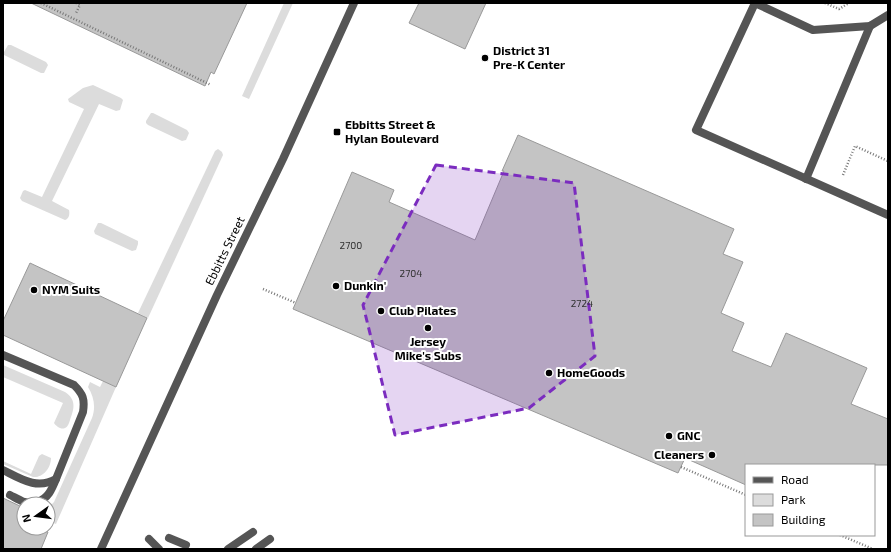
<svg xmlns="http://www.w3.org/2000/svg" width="891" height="552" viewBox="0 0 891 552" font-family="'Exo 2',sans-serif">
<rect width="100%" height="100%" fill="#fff"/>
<g fill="#dcdcdc">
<polygon points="284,3 293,3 249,99 242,96"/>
<polygon points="8,45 11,45 46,62 48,65 44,73 41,73 4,55 4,52"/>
<path d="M93,85L121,98L123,100L120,110L116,111L99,104L52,201L69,210C70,214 69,219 65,220L22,201L20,198L23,191L25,190L42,197L84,109L69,102L68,99L83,88Z"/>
<polygon points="151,113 153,113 187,130 189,133 186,140 182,141 148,125 146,123 146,121"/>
<polygon points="218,149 222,152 223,155 148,318 138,313 215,151"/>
<polygon points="98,223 101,223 138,241 138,244 136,250 132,251 95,234 94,231"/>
<path d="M3,365L65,392C77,400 74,409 70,420C69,423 68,427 65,428C61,430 56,426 54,423L63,403L3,377Z"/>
<path d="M103,381L116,387L56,524L48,521V508L54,502L92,418C96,407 94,397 88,387L90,382L100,387Z"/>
<path d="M42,454L51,458C51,468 43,478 33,477L3,464V461L31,474L39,456Z"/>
</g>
<g fill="#c4c4c4" stroke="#999">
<polygon points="31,3 247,3 214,74 211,72 205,86"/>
<polygon points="419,3 486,3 465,49 409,23"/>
<polygon points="518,135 734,229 723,254 743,262 721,313 744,323 732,351 771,367 786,333 867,368 851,404 888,419 888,465 746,465 746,485 685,458 678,473 293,309 352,172 394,190 389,202 475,240 504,171 502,171"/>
<polygon points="30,263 147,318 116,387 3,335 3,321"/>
<polygon points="3,498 24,508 24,528 39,528 48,532 41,549 3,549"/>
</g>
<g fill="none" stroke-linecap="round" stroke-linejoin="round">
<g stroke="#777" stroke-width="2.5" stroke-dasharray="1 2" stroke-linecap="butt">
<polyline points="41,3 211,85"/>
<polyline points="76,3 80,5 76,13"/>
<polyline points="825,3 839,9 849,3"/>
<polyline points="843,175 855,146 888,161"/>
<polyline points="263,289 296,303"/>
<polyline points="681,467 746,495"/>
<polyline points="840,535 873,549"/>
</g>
<g stroke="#555" stroke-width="8">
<polyline points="755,3 696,130 888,215"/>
<polyline points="755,3 813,30 870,26 888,15"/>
<polyline points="806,179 870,26"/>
<path d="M3,355L74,385C83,394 85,399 83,412L56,479C37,490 21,479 3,470"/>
<path d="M10,495C14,497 19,500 24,502C28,503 33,503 37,502C48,499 52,489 56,479"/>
<polyline points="169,538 186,545"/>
<polyline points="149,539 159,549"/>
<polyline points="228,549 253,532"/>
<polyline points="256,549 270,539"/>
</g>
<polyline stroke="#555" stroke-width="8" points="101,549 217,295 283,159 354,3"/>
</g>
<path fill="#7b2cbf" fill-opacity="0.2" stroke="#7b2cbf" stroke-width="3" stroke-dasharray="8 5" stroke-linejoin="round" d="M436,165L574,183L595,356L529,408L395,435L363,305Z"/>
<g fill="#000" stroke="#fff" stroke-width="1.5">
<circle cx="485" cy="58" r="4"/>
<rect x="333" y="128" width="8" height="8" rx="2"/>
<circle cx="336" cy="286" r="4"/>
<circle cx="34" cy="290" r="4"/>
<circle cx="381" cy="311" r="4"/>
<circle cx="428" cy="328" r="4"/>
<circle cx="549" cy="373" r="4"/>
<circle cx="669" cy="436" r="4"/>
<circle cx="712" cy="455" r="4"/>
</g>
<g text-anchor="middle" stroke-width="4" stroke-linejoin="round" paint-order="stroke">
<g font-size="10" fill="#313131">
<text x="351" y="249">2700</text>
<text x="411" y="277">2704</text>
<text x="582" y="307">2724</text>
</g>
<g font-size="12" font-weight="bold" fill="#000" stroke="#fff" text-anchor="start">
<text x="493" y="55">District 31<tspan x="493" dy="14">Pre-K Center</tspan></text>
<text x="345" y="129">Ebbitts Street &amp;<tspan x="345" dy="14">Hylan Boulevard</tspan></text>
<text x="344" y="290">Dunkin'</text>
<text x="42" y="294">NYM Suits</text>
<text x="389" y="315">Club Pilates</text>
<text x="428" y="346" text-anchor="middle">Jersey<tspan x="428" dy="14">Mike's Subs</tspan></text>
<text x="557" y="377">HomeGoods</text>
<text x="677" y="440">GNC</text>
<text x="704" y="459" text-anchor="end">Cleaners</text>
</g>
<g font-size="12" fill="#000" stroke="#fff">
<text transform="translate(225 251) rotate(-64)" y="4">Ebbitts Street</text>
</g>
</g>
<rect width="891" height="552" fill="none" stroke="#000000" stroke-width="8"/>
<rect x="745" y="464" width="130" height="72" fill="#ffffff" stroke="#999999"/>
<rect x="753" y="477" width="20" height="6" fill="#555555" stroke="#999999"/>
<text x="781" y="484" font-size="12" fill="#000000">Road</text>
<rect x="753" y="494" width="20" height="12" fill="#dcdcdc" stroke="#999999"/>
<text x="781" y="504" font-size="12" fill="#000000">Park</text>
<rect x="753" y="514" width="20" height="12" fill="#c4c4c4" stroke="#999999"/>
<text x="781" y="524" font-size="12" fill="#000000">Building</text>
<g transform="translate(36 516) rotate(256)"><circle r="19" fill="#ffffff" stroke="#999999"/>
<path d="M0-3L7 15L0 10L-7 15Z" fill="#000000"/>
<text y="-6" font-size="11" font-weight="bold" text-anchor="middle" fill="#000000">N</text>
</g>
</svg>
